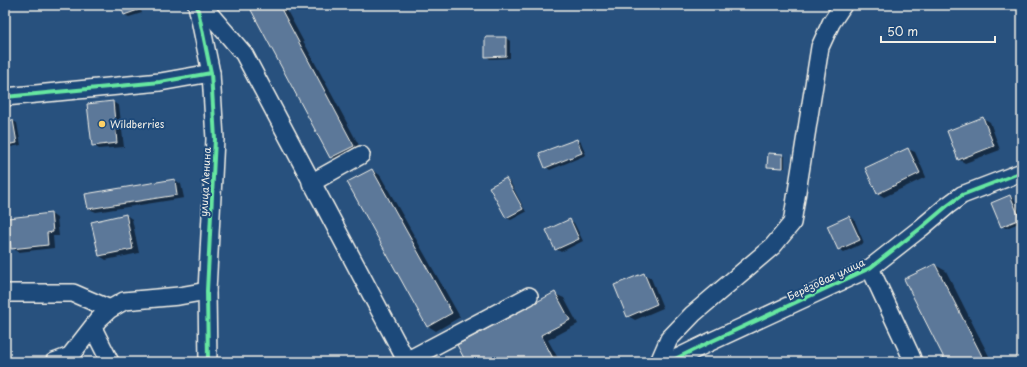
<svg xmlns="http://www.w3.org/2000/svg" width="1027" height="367" viewBox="0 0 1027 367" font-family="'Playpen Sans',sans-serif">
<rect width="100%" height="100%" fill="#28517e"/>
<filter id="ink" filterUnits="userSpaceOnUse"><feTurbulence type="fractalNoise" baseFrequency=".025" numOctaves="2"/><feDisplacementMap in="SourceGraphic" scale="8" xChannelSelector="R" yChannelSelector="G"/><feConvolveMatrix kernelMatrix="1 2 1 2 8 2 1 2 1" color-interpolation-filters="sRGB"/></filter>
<g filter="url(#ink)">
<g fill="#0007">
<polygon points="121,5 139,5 142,13 129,17 125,15"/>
<polygon points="262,5 284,5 362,151 339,162 331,157"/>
<polygon points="506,38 510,41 510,58 490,59 486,56"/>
<polygon points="113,102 119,106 124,147 99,149 93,145"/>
<polygon points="983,118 990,122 1000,150 965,163 958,159"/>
<polygon points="13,121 17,123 21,145 5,148 5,122"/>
<polygon points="577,140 581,142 586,155 550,170 546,167"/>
<polygon points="908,149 915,152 926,177 884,197 877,193"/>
<polygon points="769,154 783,155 785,156 785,168 770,168 768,167"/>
<polygon points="372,170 380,175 460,317 436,331 428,326"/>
<polygon points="506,179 510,182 526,212 511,220 507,218 490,187"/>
<polygon points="175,180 181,184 184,198 96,212 89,209"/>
<polygon points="1010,196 1014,198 1022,217 1022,222 1006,228 1001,226"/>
<polygon points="51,214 57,218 59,236 53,236 54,248 19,252 12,248"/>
<polygon points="126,215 132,219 139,253 106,260 100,256"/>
<polygon points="849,217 854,219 864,243 844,252 839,249"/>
<polygon points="570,220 574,223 583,241 561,252 556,249"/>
<polygon points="935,265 946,271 992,362 948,362"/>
<polygon points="644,274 651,278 663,308 635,320 628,316"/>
<polygon points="555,294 564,298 578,324 548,340 560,362 467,362"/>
</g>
<g fill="#5b7899" stroke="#f4f1e8">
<polygon points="120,5 136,5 138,10 124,15"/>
<polygon points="260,5 279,5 354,146 330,158 251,10"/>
<polygon points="485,37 506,37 506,56 485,57"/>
<polygon points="113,101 117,143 92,146 87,104"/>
<polygon points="983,117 994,146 958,160 947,131"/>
<polygon points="13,120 17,143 5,145 5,121"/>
<polygon points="577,139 582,153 545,168 539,153"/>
<polygon points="908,148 920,173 877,194 865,168"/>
<polygon points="768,153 783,154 783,168 767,167"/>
<polygon points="372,169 452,313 427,327 347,182"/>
<polygon points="506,178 523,209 506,218 489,187"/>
<polygon points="175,179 177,195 88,209 85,194"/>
<polygon points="1010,195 1020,219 1001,227 991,203"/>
<polygon points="51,213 53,232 47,233 48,245 11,249 8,218"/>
<polygon points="126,214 133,249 99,256 91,222"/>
<polygon points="849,216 860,240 838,250 827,226"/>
<polygon points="570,219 579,239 555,250 546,230"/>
<polygon points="935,264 985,362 946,362 904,279"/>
<polygon points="644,273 657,304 627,317 614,285"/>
<polygon points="555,292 570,320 541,335 555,362 466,362 457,345"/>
</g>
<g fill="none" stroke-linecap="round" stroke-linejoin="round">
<defs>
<g id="minor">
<polyline points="197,5 211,73 215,139 207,291 208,362"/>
<polyline points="202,5 244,54 407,362"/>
<polyline points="5,97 160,82 211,73"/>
<polyline points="311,183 361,155"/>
<polyline points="870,268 911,356 913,362"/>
<polyline points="9,293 73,293 110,309"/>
<polyline points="93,328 110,362"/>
<polyline points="406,361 529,296"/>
<polyline points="54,362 70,356 98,320 110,309 124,301 179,296 207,291"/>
<polyline points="659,362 669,339 693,314 773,246 792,223 820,47 831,23 843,5"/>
<polyline points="669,362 710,342 870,268 921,228 947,206 962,195 1022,172"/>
</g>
</defs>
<use href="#minor" stroke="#f4f1e8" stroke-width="20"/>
<use href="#minor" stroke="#1f4a7a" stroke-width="17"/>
<defs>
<g id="cycleway">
<polyline points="197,5 211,73 215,139 207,291 208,362"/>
<polyline points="5,97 160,82 211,73"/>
<polyline points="669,362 710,342 870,268 921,228 947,206 962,195 1022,172"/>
</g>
</defs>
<use href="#cycleway" stroke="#1f4a7a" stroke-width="6"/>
<use href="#cycleway" stroke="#66e7a1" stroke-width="4"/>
</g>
</g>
<circle fill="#ffd166" stroke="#1f4a7a" stroke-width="1.5" cx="102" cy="124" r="4"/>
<g text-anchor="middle" stroke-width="4" stroke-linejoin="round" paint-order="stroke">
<g font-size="10" fill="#f4f1e8" stroke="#1f4a7a" text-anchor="start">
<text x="110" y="128">Wildberries</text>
</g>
<g font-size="10" fill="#f4f1e8" stroke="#1f4a7a">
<text transform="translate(205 182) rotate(-87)" y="4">улица Ленина</text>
<text transform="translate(826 279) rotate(-25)" y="4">Берёзовая улица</text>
</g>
</g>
<rect width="1027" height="367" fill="none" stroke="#1f4a7a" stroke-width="20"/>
<rect x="10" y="10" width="1007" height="347" fill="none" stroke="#f4f1e8" stroke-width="1.5" filter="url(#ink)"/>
<path d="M881 36v6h114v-6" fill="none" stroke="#f4f1e8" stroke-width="2"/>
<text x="887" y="36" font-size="12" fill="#f4f1e8" stroke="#1f4a7a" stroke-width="3" paint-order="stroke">50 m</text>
</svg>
